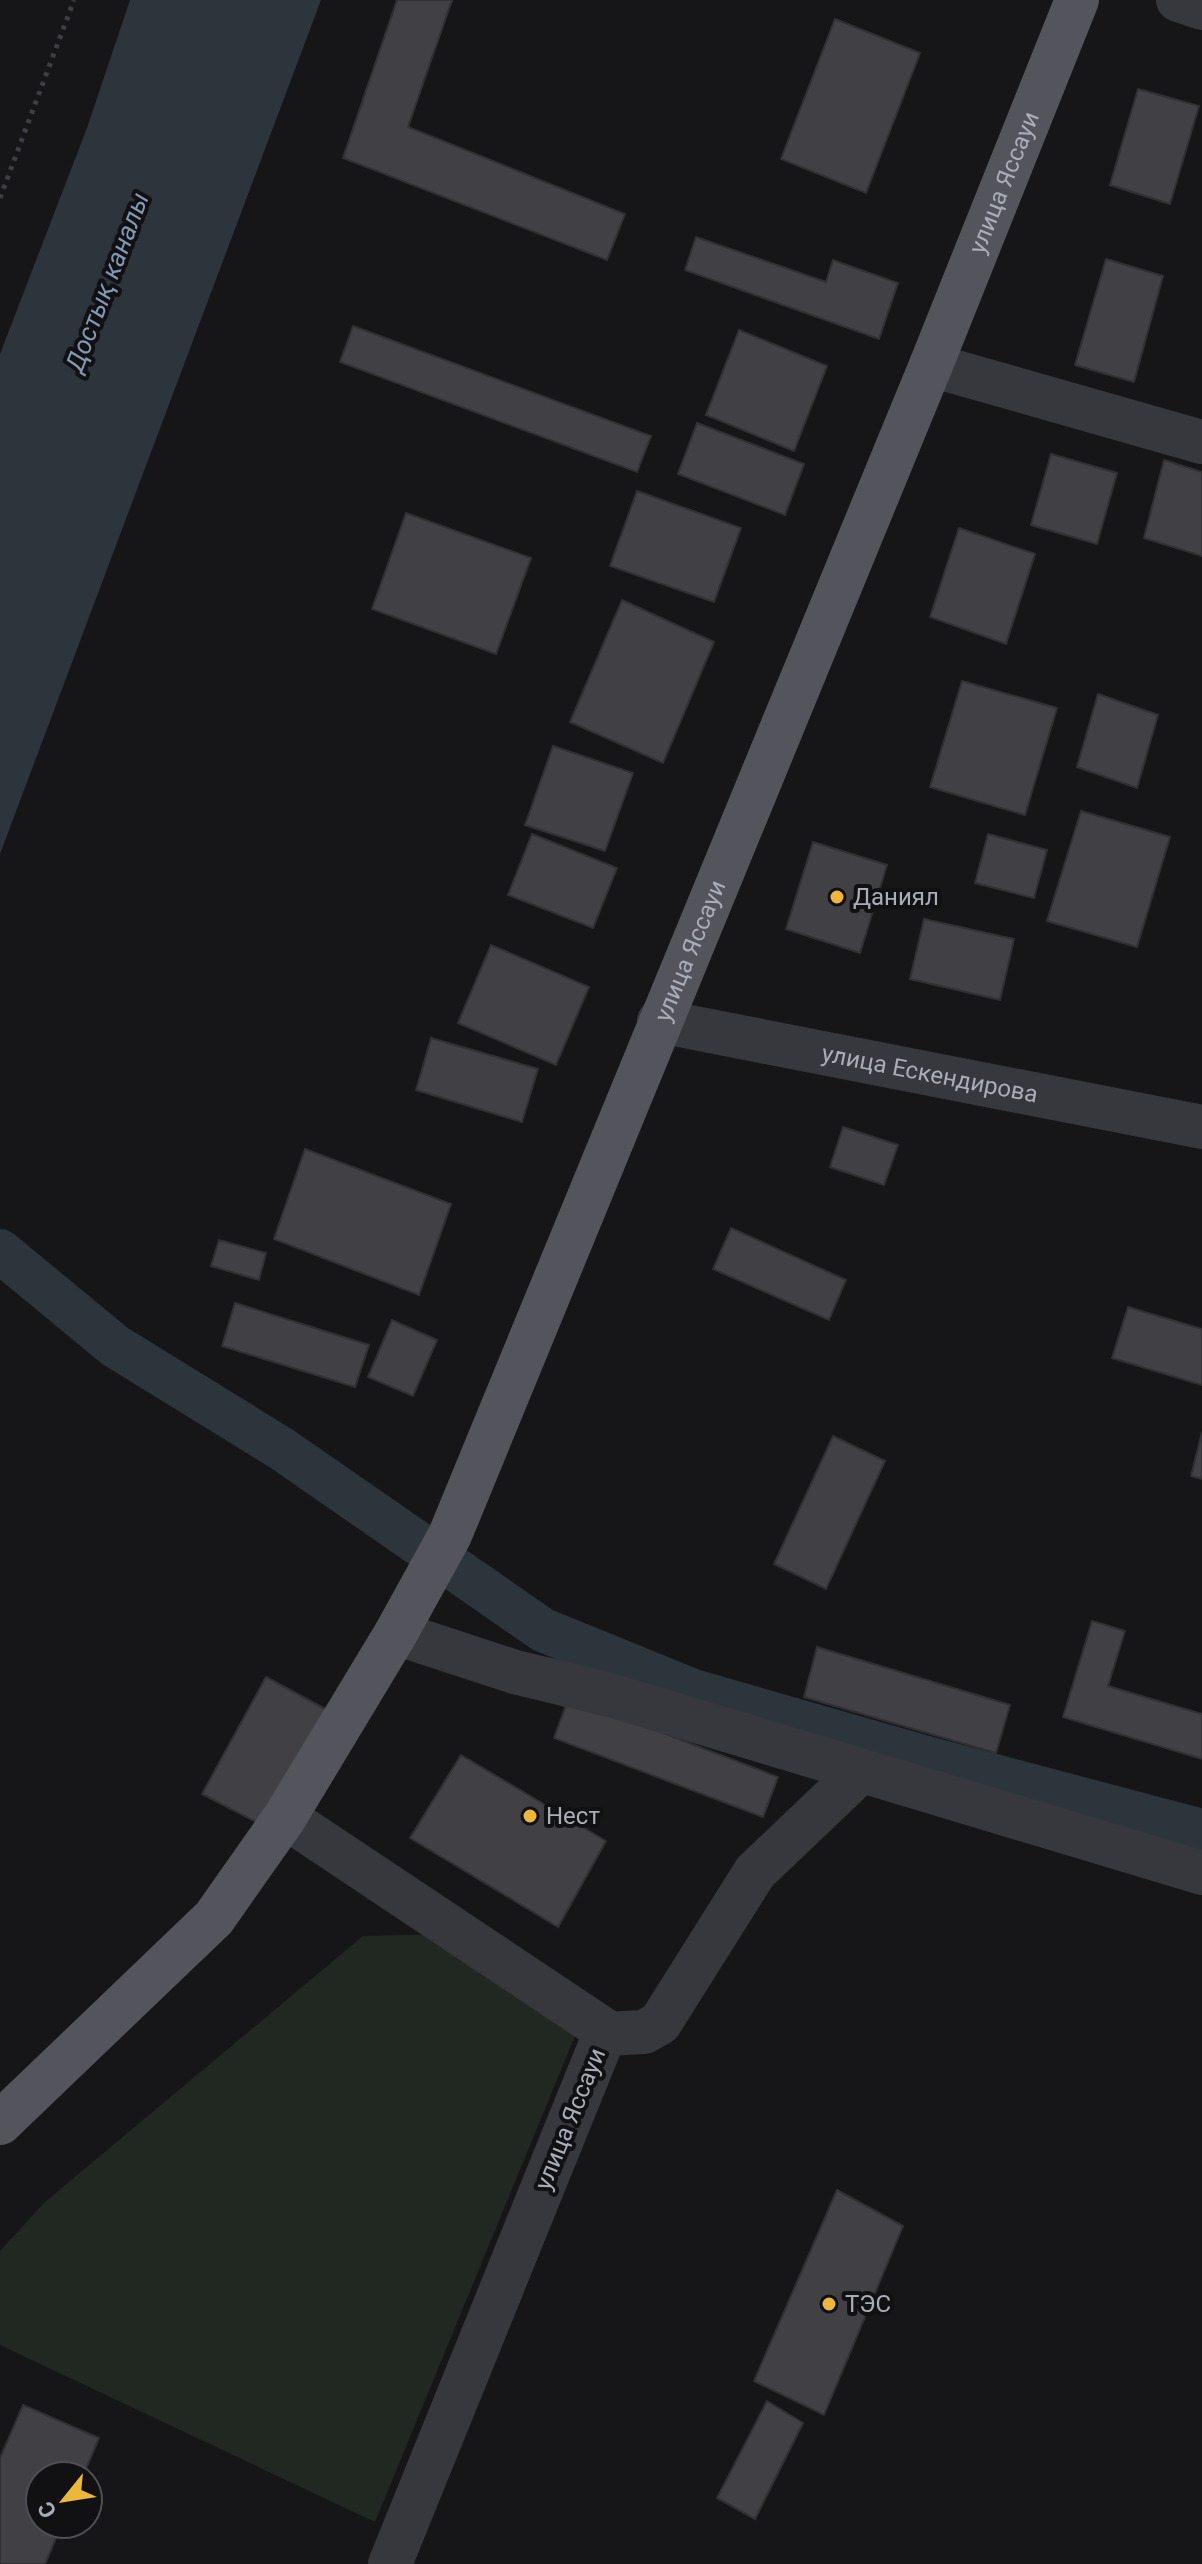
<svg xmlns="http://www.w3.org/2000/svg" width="1202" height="2564" viewBox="0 0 1202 2564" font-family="Roboto,sans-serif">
<rect width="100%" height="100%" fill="#161618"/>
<polygon fill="#212822" points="448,1934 577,2031 375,2522 0,2345 0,2251 45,2202 363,1936"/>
<polygon fill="#2d353c" points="130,0 321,0 0,854 0,354 87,128"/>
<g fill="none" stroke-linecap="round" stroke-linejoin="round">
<polyline stroke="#2d353c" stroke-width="44" points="0,1251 115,1346 282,1449 543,1630 693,1691 930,1759 1202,1831"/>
</g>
<g fill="#414145" stroke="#313034" stroke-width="2">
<polygon points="397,0 452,0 408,127 625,214 607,260 343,158"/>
<polygon points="835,19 920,53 866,193 781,159"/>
<polygon points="1138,89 1199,106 1170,204 1110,185"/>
<polygon points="696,237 826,282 833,260 898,283 879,339 685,270"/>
<polygon points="1106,259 1163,276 1134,382 1075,365"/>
<polygon points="353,326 651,436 637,472 340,362"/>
<polygon points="739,330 827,366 794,451 706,415"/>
<polygon points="697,423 804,464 785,515 678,474"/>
<polygon points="1051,454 1117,473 1097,544 1031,525"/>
<polygon points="1164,460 1202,472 1202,556 1144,538"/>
<polygon points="637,491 741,528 714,602 610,566"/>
<polygon points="406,513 531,558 496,654 372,609"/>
<polygon points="959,528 1035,554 1006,644 930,617"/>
<polygon points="622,600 714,642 663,763 570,722"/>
<polygon points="962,681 1057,708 1025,815 930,787"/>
<polygon points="1098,694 1158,715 1137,788 1077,767"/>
<polygon points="553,746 633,773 605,851 525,825"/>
<polygon points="1081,811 1170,837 1137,947 1047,921"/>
<polygon points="532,834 617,868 593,928 508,895"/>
<polygon points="988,834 1047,850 1034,898 975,883"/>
<polygon points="813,842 887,865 860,953 786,929"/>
<polygon points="924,919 1014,939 1000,1000 910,979"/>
<polygon points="491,945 589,987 556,1065 458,1023"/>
<polygon points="431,1038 538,1069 522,1122 416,1090"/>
<polygon points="843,1127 898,1145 884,1185 830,1167"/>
<polygon points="305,1149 451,1204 419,1295 274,1239"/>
<polygon points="731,1228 846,1280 829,1320 713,1269"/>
<polygon points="219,1240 266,1253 259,1280 211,1266"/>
<polygon points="235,1303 369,1345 355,1387 222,1346"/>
<polygon points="1128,1307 1202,1329 1202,1385 1112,1358"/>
<polygon points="392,1320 437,1340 413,1396 368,1377"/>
<polygon points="1202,1432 1202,1479 1191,1476"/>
<polygon points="833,1436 885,1461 826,1589 774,1564"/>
<polygon points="1092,1621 1125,1631 1108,1686 1202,1714 1202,1759 1063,1717"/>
<polygon points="817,1647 1010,1705 996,1753 804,1697"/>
<polygon points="266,1677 331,1712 268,1828 202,1794"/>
<polygon points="569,1697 778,1777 763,1817 554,1738"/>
<polygon points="461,1755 606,1841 558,1927 410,1838"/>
<polygon points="837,2190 903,2226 824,2415 754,2381"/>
<polygon points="767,2401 803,2423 755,2519 717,2498"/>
<polygon points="23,2405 99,2438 83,2476 40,2476 40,2524 62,2524 45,2564 0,2564 0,2458"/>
</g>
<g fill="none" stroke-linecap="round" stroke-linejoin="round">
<polyline stroke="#3e3f44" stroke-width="5" stroke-dasharray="4 6" stroke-linecap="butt" points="0,198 74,0"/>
<g stroke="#37383d" stroke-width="44">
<polyline points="1178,0 1202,8"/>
<polyline points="931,365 1202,442"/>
<path id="s1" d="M659,1021L1202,1127"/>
<polyline points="396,1633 515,1672 610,1695 1202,1873"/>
<polyline points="285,1817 606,2031 390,2564"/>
<polyline points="605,2034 644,2032 660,2023 755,1872 861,1771"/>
</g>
<path stroke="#54555c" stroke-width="44" id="s2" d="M0,2123L214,1918L285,1817L396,1633L450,1535L931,365L1077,0"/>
</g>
<g fill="#ecb73b" stroke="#111113" stroke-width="3">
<circle cx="837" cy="897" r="8"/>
<circle cx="530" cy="1816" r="8"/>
<circle cx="829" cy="2304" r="8"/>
</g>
<g text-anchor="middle" stroke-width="8" stroke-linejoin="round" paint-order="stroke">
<g font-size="24" fill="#a9adb8" stroke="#111113">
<text dy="8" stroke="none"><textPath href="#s2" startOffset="2208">улица Яссауи</textPath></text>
<text dy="8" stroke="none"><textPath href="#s2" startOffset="1378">улица Яссауи</textPath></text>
<text dy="8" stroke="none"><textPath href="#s1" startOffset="276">улица Ескендирова</textPath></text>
<text transform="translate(570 2119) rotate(-68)" y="8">улица Яссауи</text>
</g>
<g font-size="24" fill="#a9adb8" stroke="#111113" text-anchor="start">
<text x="853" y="905">Даниял</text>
<text x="546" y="1824">Нест</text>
<text x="845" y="2312">ТЭС</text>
</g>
<g font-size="26" font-style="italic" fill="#8199b2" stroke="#111113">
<text transform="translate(107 282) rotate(-69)" y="9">Достық каналы</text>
</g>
</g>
<g transform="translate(64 2500) rotate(240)"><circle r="38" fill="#111113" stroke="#4e4f55" stroke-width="2"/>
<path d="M0-6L14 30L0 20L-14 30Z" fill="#ecb73b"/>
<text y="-12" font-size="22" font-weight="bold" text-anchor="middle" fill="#a9adb8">С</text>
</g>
</svg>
